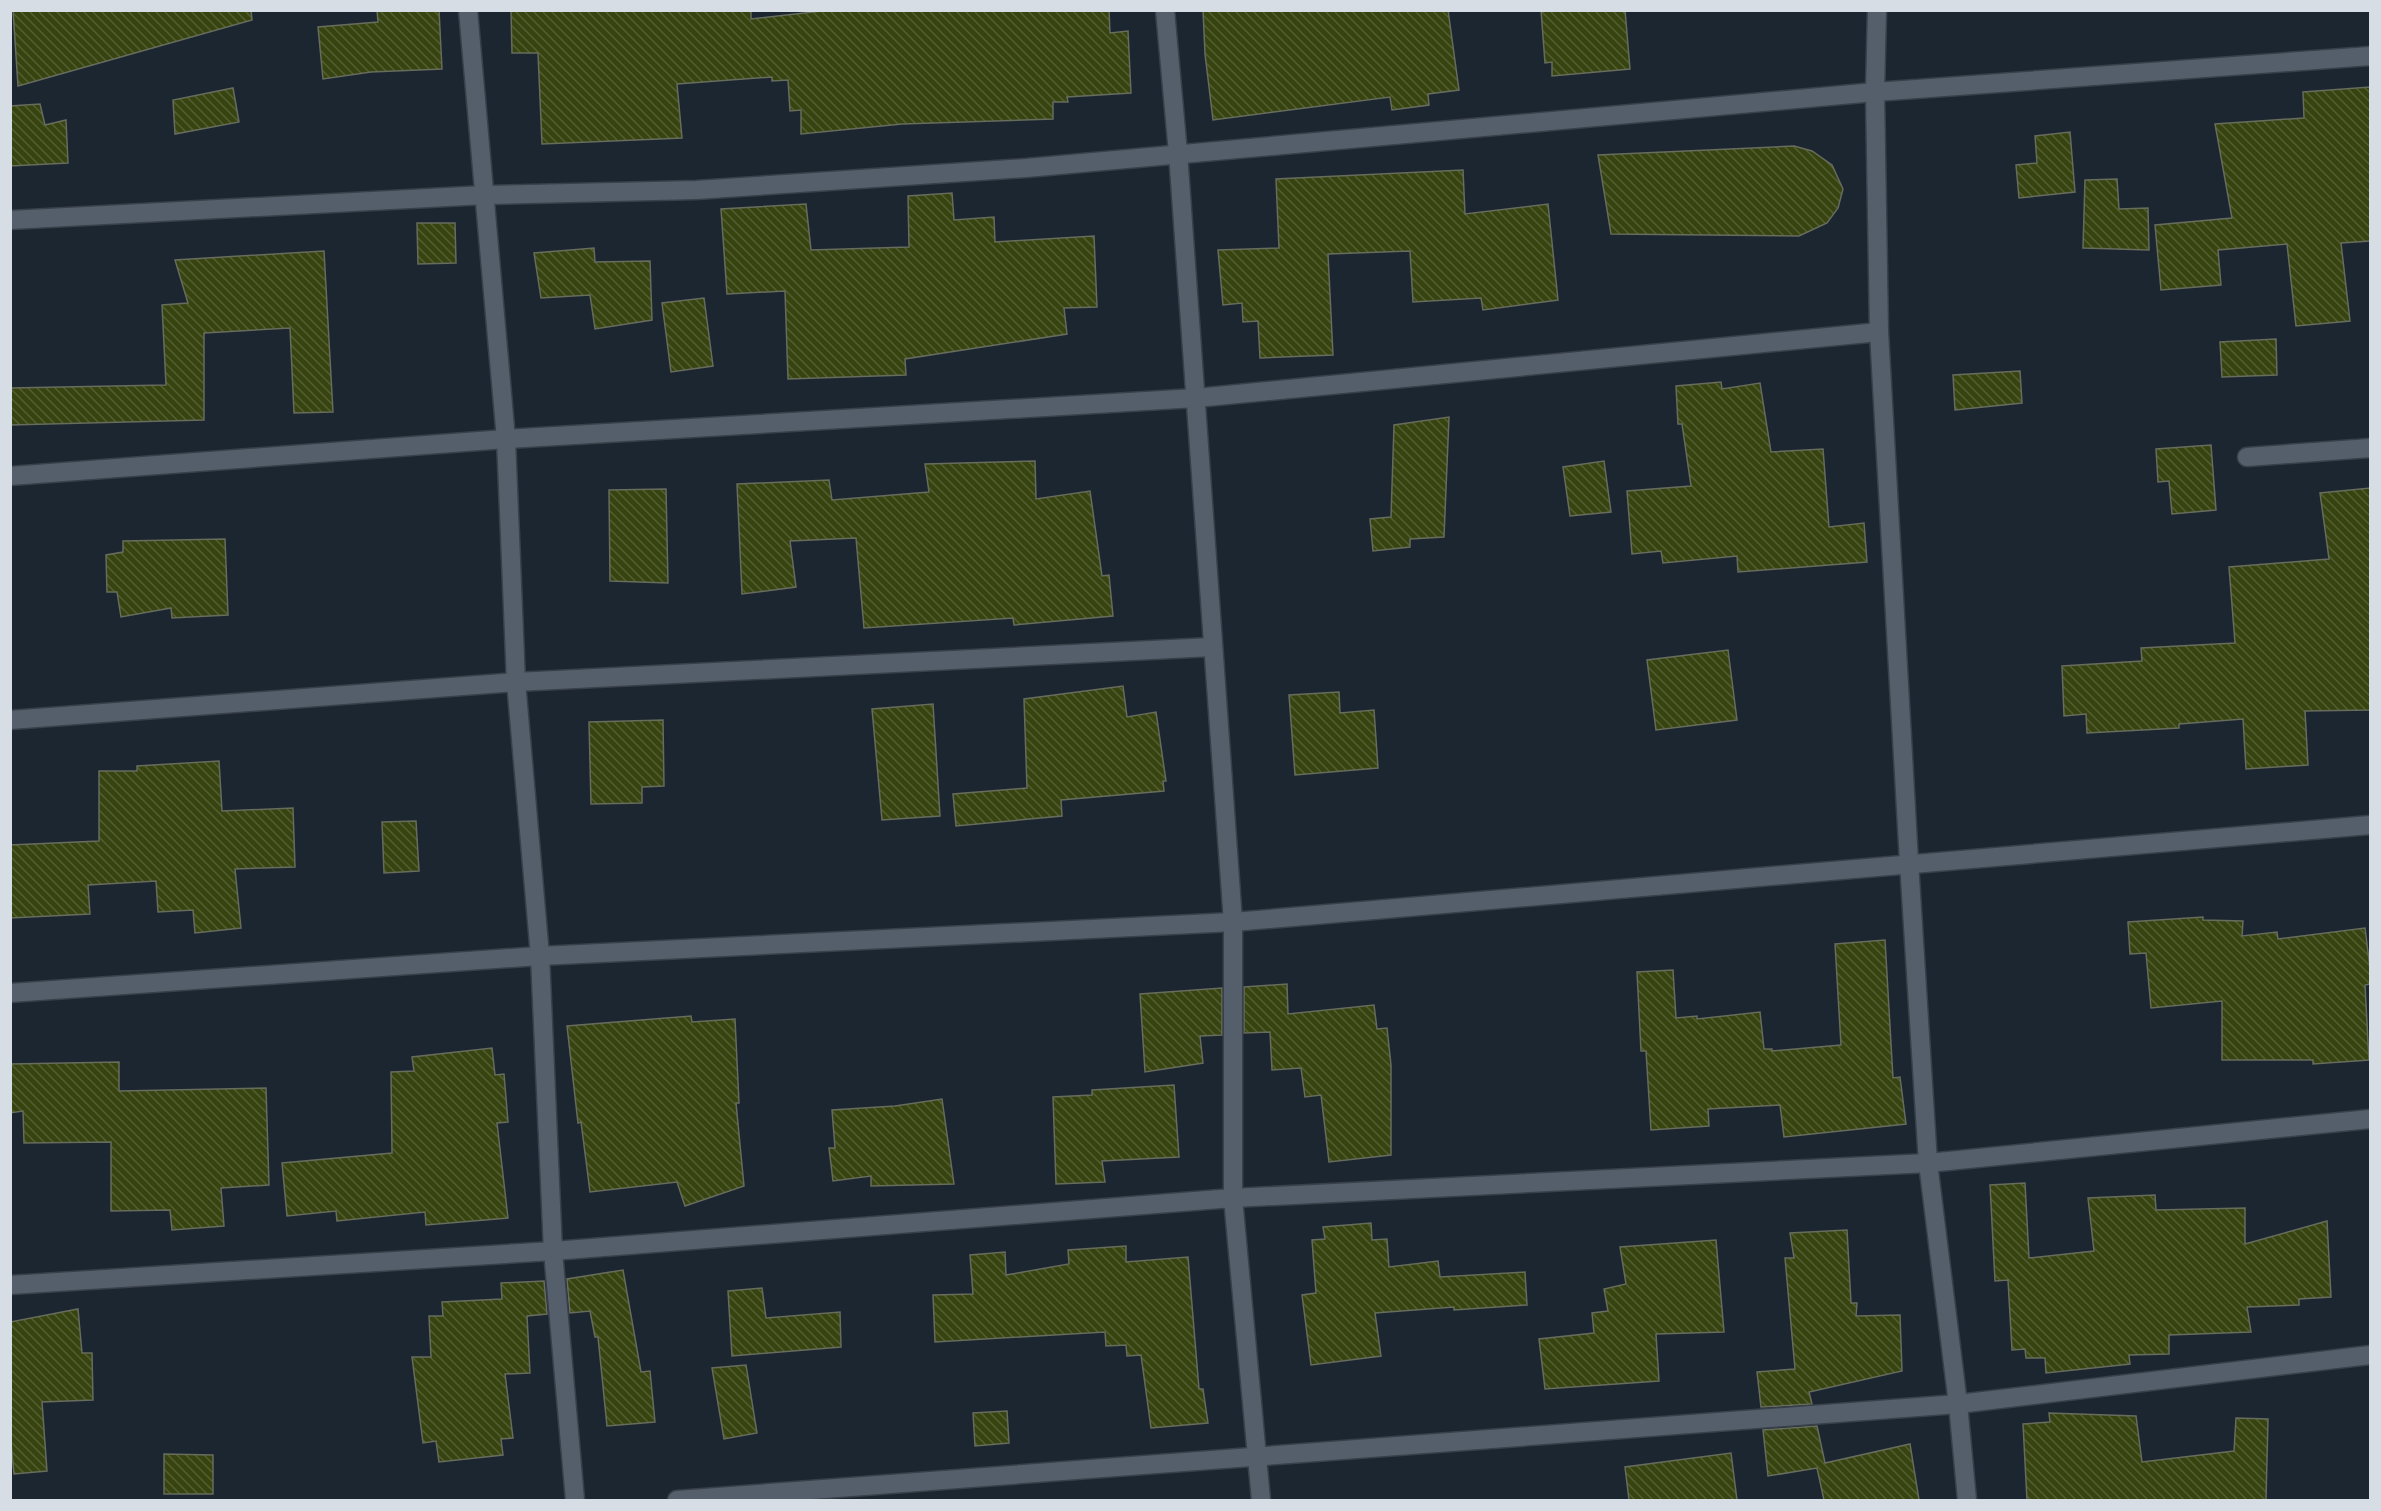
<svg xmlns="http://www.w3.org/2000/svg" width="2381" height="1511" viewBox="0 0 2381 1511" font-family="Overpass,sans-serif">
<defs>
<pattern id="building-back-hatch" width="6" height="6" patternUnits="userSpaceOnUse" patternTransform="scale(1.5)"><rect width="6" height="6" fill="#374410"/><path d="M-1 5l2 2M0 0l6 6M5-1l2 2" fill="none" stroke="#535f33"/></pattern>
</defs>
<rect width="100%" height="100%" fill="#1c2630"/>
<g fill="url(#building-back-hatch)" stroke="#676c5d" stroke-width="1.5">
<polygon points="13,10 251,10 252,20 18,86"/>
<polygon points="377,10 439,10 442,69 371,72 323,79 318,27 378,22"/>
<polygon points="511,10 751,10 751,19 831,10 1109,10 1110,33 1128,31 1131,93 1067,97 1068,102 1053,102 1053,119 902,124 801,134 801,110 790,111 788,80 772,81 772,77 703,82 677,84 682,138 542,144 538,53 512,53"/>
<polygon points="1203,10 1448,10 1459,90 1428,94 1429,105 1392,110 1390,97 1213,120 1205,54"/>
<polygon points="1541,10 1625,10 1630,69 1552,76 1552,62 1545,63"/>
<polygon points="2370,87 2370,241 2341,243 2350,321 2296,326 2287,244 2218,250 2221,285 2161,290 2155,225 2232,218 2215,124 2304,118 2303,92"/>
<polygon points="233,88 239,122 175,134 173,100"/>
<polygon points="40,104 45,125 66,120 68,163 10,166 10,106"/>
<polygon points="2070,132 2075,192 2019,198 2016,165 2037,163 2035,136"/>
<polygon points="1794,146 1812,151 1832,165 1843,189 1838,208 1827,223 1799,236 1611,234 1598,155"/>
<polygon points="1463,170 1465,214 1548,204 1558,300 1483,310 1481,298 1413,302 1410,251 1328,254 1333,355 1260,358 1258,321 1243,322 1242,303 1223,305 1218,250 1279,248 1276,179"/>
<polygon points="2117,179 2119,209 2148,208 2149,250 2083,248 2085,180"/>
<polygon points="952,193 954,220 994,217 995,242 1094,236 1097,307 1064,308 1067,334 905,359 906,375 788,379 785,291 727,294 721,209 806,204 811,250 909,247 908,196"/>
<polygon points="417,223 455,223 456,263 418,264"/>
<polygon points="594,248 595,262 650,261 652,320 595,329 590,295 541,298 534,253"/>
<polygon points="324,251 333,412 294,413 290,328 204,333 204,420 10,425 10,388 166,385 162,305 188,303 175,260"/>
<polygon points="704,298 713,366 671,372 662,303"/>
<polygon points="2276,339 2277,375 2222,377 2220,342"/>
<polygon points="2020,371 2022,403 1955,410 1953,375"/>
<polygon points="1721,382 1722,389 1760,383 1771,452 1823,449 1829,527 1864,523 1867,562 1738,572 1737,556 1663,563 1661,551 1632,554 1627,491 1691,486 1682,424 1678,424 1676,386"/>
<polygon points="1449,417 1444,537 1410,539 1410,547 1373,551 1370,519 1391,517 1394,425"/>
<polygon points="2211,445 2216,510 2172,514 2169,481 2158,482 2156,449"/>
<polygon points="1035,461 1036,499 1090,491 1102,576 1109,575 1113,616 1014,625 1013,618 864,628 856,538 790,541 796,587 742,594 737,484 829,480 832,500 929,492 925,464"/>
<polygon points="1604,461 1611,512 1570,516 1563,467"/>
<polygon points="2370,488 2370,710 2305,711 2308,765 2246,769 2243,719 2179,724 2179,728 2087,733 2086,714 2064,716 2062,666 2142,661 2141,648 2235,643 2229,567 2329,559 2320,493"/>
<polygon points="666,489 668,583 610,581 609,490"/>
<polygon points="225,539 228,615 172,618 171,608 121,617 117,592 107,592 106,555 123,552 123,541"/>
<polygon points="1728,650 1737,720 1656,730 1647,660"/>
<polygon points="1123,686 1127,717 1156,712 1166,781 1163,781 1164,791 1061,800 1062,816 956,826 953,794 1027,788 1024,699"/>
<polygon points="1339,692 1340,713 1374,710 1378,768 1295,775 1289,695"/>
<polygon points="933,704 940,816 882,820 872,709"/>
<polygon points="663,720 664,786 642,787 642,803 591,804 589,722"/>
<polygon points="219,761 222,811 293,808 295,867 235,869 241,928 195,933 193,910 158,912 156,881 88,885 90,914 10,918 10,845 99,841 99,771 137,771 137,766"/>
<polygon points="416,821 419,871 384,873 382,822"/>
<polygon points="2203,917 2203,920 2243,921 2242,936 2277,932 2278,939 2365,928 2370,968 2370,984 2365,985 2369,1060 2313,1064 2313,1060 2222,1060 2222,1001 2151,1008 2146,953 2130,954 2128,922"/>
<polygon points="1885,940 1893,1078 1900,1077 1906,1124 1784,1137 1780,1105 1708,1109 1709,1126 1651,1130 1646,1051 1641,1051 1637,972 1673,970 1676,1018 1697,1016 1697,1019 1760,1012 1764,1049 1772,1049 1772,1051 1841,1045 1835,944"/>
<polygon points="1287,984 1288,1014 1374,1005 1377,1029 1387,1028 1391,1065 1391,1155 1329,1162 1321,1095 1305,1097 1301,1068 1272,1070 1270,1032 1244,1033 1244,987"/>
<polygon points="1222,988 1222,1035 1200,1036 1203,1063 1145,1072 1140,994"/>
<polygon points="691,1016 692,1022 735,1019 739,1103 736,1103 744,1186 685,1206 677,1182 590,1192 581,1122 578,1123 567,1026"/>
<polygon points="492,1048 495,1075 504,1074 508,1122 497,1123 508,1218 426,1225 425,1212 337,1221 336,1211 287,1216 282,1163 392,1153 391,1072 414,1071 412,1057"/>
<polygon points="119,1062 119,1091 266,1088 269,1185 221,1188 224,1226 172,1230 170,1210 111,1211 111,1142 24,1143 23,1111 10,1113 10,1064"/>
<polygon points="1174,1085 1179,1157 1102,1161 1105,1182 1056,1184 1053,1097 1092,1095 1092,1090"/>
<polygon points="942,1099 954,1184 871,1186 871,1176 833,1181 829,1148 835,1148 832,1110 895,1106"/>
<polygon points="2025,1183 2029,1258 2094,1251 2088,1198 2155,1195 2156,1210 2245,1208 2245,1244 2327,1221 2331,1297 2299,1299 2299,1305 2247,1307 2251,1332 2169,1335 2169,1354 2129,1355 2130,1364 2046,1373 2045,1358 2026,1358 2025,1349 2012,1350 2008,1280 1995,1281 1990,1185"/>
<polygon points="1371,1223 1372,1240 1387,1239 1389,1267 1438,1261 1440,1277 1525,1272 1527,1305 1454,1310 1454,1307 1375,1313 1381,1356 1311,1365 1302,1295 1316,1293 1312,1240 1325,1239 1323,1227"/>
<polygon points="1847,1230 1851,1303 1857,1303 1856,1316 1900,1315 1902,1371 1809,1392 1812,1404 1761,1407 1757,1372 1795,1369 1785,1258 1794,1258 1790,1233"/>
<polygon points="1716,1240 1724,1332 1656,1334 1659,1381 1545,1389 1539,1339 1594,1333 1592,1313 1608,1311 1604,1289 1626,1284 1620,1247"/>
<polygon points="1126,1246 1126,1262 1188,1257 1199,1389 1203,1389 1208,1423 1151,1428 1141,1355 1127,1356 1126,1345 1106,1346 1105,1332 935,1342 933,1295 973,1294 970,1255 1005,1252 1006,1275 1069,1264 1068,1250"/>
<polygon points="623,1270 641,1372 650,1371 655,1422 607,1426 598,1337 595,1337 590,1311 570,1313 567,1279"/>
<polygon points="544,1281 547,1314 527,1316 530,1373 505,1374 513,1438 501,1439 503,1455 439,1462 436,1441 423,1443 412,1357 431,1357 429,1316 443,1316 442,1302 502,1299 501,1283"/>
<polygon points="762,1288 766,1318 840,1312 841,1347 732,1356 728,1291"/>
<polygon points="78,1309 82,1353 92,1353 93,1400 42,1402 47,1471 14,1474 10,1433 10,1322"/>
<polygon points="746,1365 757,1433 724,1439 712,1368"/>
<polygon points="1007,1411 1009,1443 975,1446 973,1413"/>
<polygon points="2049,1413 2136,1416 2142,1462 2234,1451 2236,1418 2268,1419 2266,1500 2027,1500 2023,1424 2050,1422"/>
<polygon points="1817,1426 1825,1463 1910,1444 1919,1500 1824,1500 1817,1468 1768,1476 1763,1430"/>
<polygon points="1731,1453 1737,1500 1629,1500 1625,1467"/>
<polygon points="164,1454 213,1455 213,1494 164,1494"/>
</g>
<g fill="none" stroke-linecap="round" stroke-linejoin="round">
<defs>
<g id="street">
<polyline points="468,10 506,439 516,682 540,956 553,1251 575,1500"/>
<polyline points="1165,10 1178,153 1233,922 1233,1198 1261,1500"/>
<polyline points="1877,10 1875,92 1879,332 1909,862 1928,1163 1958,1404 1967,1500"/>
<polyline points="10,220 485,195 696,190 1026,168 1875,92 2370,56"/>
<polyline points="2247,457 2370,448"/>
<polyline points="10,476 506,439 1196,398 1879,332"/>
<polyline points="10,720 516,682 1212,647"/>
<polyline points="10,993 540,956 1233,922 2370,825"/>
<polyline points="10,1285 553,1251 1233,1198 1928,1163 2370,1119"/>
<polyline points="677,1500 1958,1404 2370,1355"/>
</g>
</defs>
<use href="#street" stroke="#384049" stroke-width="21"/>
<use href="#street" stroke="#555f6c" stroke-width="18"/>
</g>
<rect width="2381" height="1511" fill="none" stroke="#d6dde4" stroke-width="24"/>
</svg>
